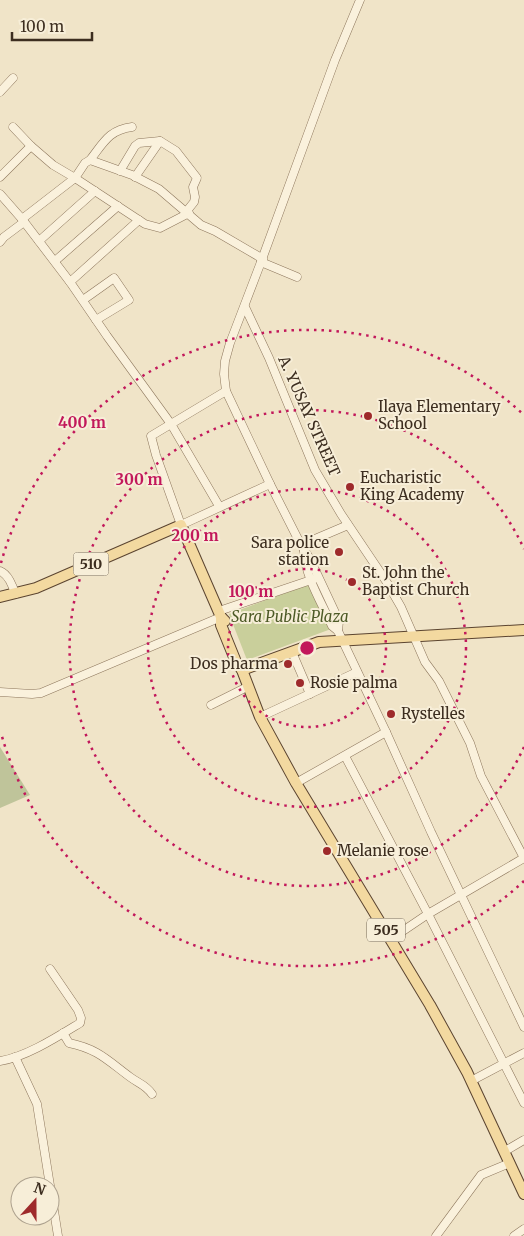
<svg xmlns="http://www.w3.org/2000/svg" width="524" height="1236" viewBox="0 0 524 1236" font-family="Merriweather,serif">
<rect width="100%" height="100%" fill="#f0e4c8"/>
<polygon fill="#c9cf9b" points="311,583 331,629 247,660 229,614"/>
<polygon fill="#bfc49a" points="0,747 30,795 0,808"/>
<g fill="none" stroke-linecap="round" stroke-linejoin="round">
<defs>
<g id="minor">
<polyline points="0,92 13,78"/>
<polyline points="13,127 31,146 53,165 75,178 145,224 160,228 189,213"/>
<path d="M90,160C104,142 109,130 132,127"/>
<polyline points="120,171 135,146 139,143 160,141 176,151 197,178 193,187 195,197 194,202 186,212"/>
<polyline points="0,177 31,146"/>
<polyline points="135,177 160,141"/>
<polyline points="0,194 22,219 70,282 107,336 171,424 219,506"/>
<polyline points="22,219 75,178 85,163 90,160 132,175 159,189 201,225 215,231 263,259"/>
<polyline points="39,241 95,191"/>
<polyline points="0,242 4,237 24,222"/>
<polyline points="55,261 118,206"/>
<polyline points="261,262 297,277"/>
<polyline points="70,282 139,220"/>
<polyline points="83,300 114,278 129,300 96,320"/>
<polyline points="245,307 269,358 315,470 341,514 386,581 401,607 425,662 439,681 470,743 481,776 524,858"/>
<polyline points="226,391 151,436 156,455 181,525 270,484"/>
<polyline points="301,545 348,525"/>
<path d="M304,551C305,577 322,603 332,626L338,631L386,732L431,832L524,1027"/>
<path d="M0,571C8,574 13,586 15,594"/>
<polyline points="219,611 314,579"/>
<polyline points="338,631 339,621 310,559 301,545 270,484 226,391 224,374 225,361 230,343 261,262 335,60 360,0"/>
<polyline points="292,652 310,694"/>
<polyline points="0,692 32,694 41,693 221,617"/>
<polyline points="211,705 247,687"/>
<polyline points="260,717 357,672"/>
<polyline points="345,756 428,914 524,1103"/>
<polyline points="296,783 386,732"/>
<polyline points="391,939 428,914 524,858"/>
<path d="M63,1033L69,1043C98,1049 107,1060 130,1077C138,1083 146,1085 152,1094"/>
<polyline points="15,1057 37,1104 58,1236"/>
<path d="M0,1061C26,1057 57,1037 80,1023L81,1018L78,1010L50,969"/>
<polyline points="471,1081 524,1053"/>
<polyline points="505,1151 524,1140"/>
<polyline points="436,1236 481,1175 510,1163"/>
<polyline points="514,1236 524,1229"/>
</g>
<g id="major">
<polyline points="0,597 36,588 181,525 221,617 225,621"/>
<polyline points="221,617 221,625 236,662 242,670 260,717 296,783 430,1005 467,1072 524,1194"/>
<polyline points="242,670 319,642 524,630"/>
</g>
</defs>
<use href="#minor" stroke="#8d765c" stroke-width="9"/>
<use href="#major" stroke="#5b4430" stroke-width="12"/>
<use href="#minor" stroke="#faf1dc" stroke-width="8"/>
<use href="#major" stroke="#f3d9a0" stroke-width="10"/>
</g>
<g fill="none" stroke="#c2185b" stroke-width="2.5" stroke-dasharray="2.5 5">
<circle cx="307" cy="648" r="79"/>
<circle cx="307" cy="648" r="159"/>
<path d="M524 747A238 238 0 1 1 524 549"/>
<path d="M524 881A318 318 0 0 1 1 733M1 563A318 318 0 0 1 524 415"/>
</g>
<g fill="#9e2a2b" stroke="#f7eed8" stroke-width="2">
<circle cx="368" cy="416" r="5"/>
<circle cx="350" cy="487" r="5"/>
<circle cx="339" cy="552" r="5"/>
<circle cx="352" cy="582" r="5"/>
<circle cx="288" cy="664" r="5"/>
<circle cx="300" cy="683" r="5"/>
<circle cx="391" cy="714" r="5"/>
<circle cx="327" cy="851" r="5"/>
</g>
<g text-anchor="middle" stroke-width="4" stroke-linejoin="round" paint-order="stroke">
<g fill="#f7eed8" stroke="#756857" stroke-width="1">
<rect x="73.5" y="552.5" width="35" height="23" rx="4"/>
<rect x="367" y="918.5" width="38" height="23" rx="4"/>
</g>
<g font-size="14" font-weight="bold" fill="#3d2e20">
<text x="91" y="569">510</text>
<text x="386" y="935">505</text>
</g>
<g font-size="15" fill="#3d2e20" stroke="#f7eed8" text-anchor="start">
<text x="378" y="412">Ilaya Elementary<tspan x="378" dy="17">School</tspan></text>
<text x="360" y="483">Eucharistic<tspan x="360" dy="17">King Academy</tspan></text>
<text x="329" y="548" text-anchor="end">Sara police<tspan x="329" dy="17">station</tspan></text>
<text x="362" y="578">St. John the<tspan x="362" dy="17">Baptist Church</tspan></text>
<text x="278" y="669" text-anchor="end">Dos pharma</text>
<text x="310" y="688">Rosie palma</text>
<text x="401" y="719">Rystelles</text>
<text x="337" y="856">Melanie rose</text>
</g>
<g font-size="15" fill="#3d2e20" stroke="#f7eed8">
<text transform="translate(309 416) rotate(66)" y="5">A. YUSAY STREET</text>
</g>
<g font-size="15" font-style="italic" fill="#4d5a26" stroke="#f7eed8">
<text x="290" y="622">Sara Public Plaza</text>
</g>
</g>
<circle cx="307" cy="648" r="8" fill="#c2185b" stroke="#f7eed8" stroke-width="2.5"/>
<g font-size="15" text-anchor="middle" font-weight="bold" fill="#c2185b" stroke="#f7eed8" stroke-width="4" stroke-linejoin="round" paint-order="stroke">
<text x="82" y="428">400 m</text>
<text x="139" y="485">300 m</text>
<text x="195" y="541">200 m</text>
<text x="251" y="597">100 m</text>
</g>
<g transform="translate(35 1201) rotate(21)"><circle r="24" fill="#f7eed8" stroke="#ada18e"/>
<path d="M0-4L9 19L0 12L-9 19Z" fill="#9e2a2b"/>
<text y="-8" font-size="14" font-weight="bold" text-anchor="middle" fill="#3d2e20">N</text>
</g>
<path d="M12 32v8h80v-8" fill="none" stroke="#3d2e20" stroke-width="2.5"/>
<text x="20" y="32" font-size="15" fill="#3d2e20" stroke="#f7eed8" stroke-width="4" paint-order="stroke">100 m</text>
</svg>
